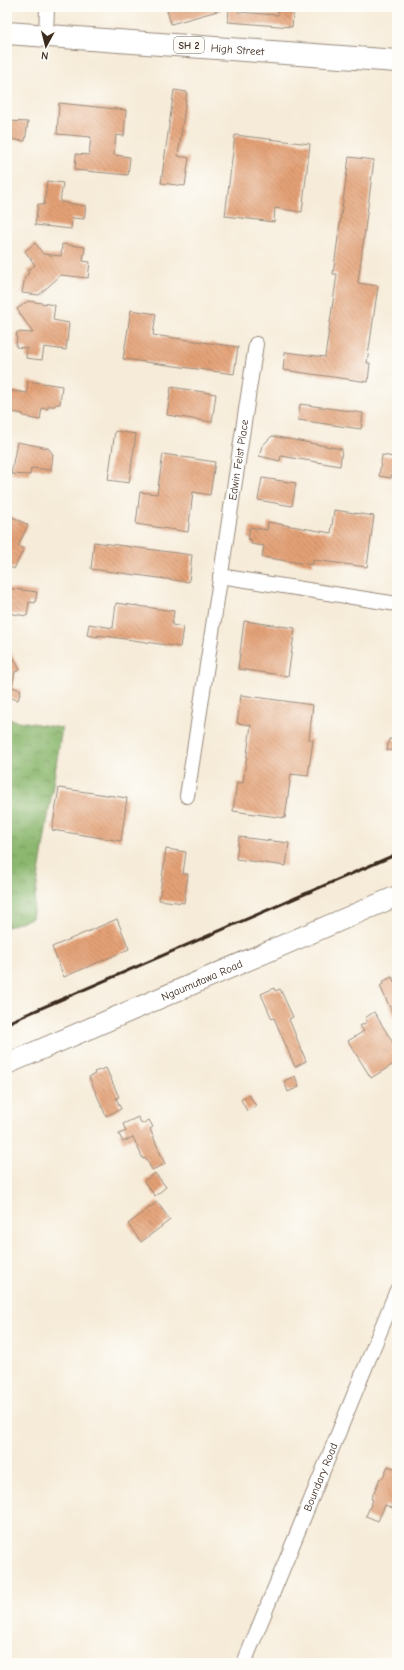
<svg xmlns="http://www.w3.org/2000/svg" width="404" height="1670" viewBox="0 0 404 1670" font-family="'Comic Neue',sans-serif">
<defs>
<pattern id="forest-crowns" width="20" height="18" patternUnits="userSpaceOnUse"><rect width="20" height="18" fill="#8bb76e"/><path d="M2 6a3 3 0 1 1 6 0M12 15a3 3 0 1 1 6 0" fill="none" stroke="#73955a"/></pattern>
<pattern id="building-back-hatch" width="6" height="6" patternUnits="userSpaceOnUse"><rect width="6" height="6" fill="#e4a176"/><path d="M-1 5l2 2M0 0l6 6M5-1l2 2" fill="none" stroke="#ba8360"/></pattern>
</defs>
<rect width="100%" height="100%" fill="#fdfcf7"/>
<filter id="ink" filterUnits="userSpaceOnUse"><feTurbulence type="fractalNoise" baseFrequency=".025" numOctaves="2"/><feDisplacementMap in="SourceGraphic" scale="8" xChannelSelector="R" yChannelSelector="G"/><feConvolveMatrix kernelMatrix="1 2 1 2 8 2 1 2 1" color-interpolation-filters="sRGB"/></filter>
<filter id="wash" filterUnits="userSpaceOnUse"><feTurbulence type="fractalNoise" baseFrequency=".012" numOctaves="4" result="noise"/><feDisplacementMap in="SourceGraphic" scale="16" xChannelSelector="R" yChannelSelector="G"/><feGaussianBlur stdDeviation="0.9" result="paint"/><feColorMatrix in="noise" values="0 0 0 0 0 0 0 0 0 0 0 0 0 0 0 0 0 1.4 0 .05"/><feComposite in="paint" operator="in"/></filter>
<g filter="url(#wash)">
<rect width="100%" height="100%" fill="#f6ebd8"/>
<polygon fill="url(#forest-crowns)" stroke="#637046" points="7,719 62,728 32,918 7,927"/>
<g id="blocks">
<g fill="url(#building-back-hatch)">
<polygon points="166,7 220,7 221,10 171,24"/>
<polygon points="229,7 239,7 238,12 278,15 278,7 294,7 292,27 228,22"/>
<polygon points="174,90 187,92 178,156 189,158 185,186 161,183"/>
<polygon points="59,103 126,110 124,136 116,135 114,155 130,157 128,175 75,170 76,154 89,155 91,137 57,134"/>
<polygon points="7,121 28,122 25,141 7,139"/>
<polygon points="235,135 310,144 302,212 275,208 274,222 225,216"/>
<polygon points="349,157 374,160 358,283 378,286 367,363 370,363 368,382 283,370 285,352 325,357 337,274 333,274"/>
<polygon points="47,181 63,183 60,202 86,206 84,219 72,218 71,229 35,225 38,204 44,205"/>
<polygon points="35,243 43,254 61,256 62,244 85,247 83,261 90,262 88,278 61,275 39,295 22,293 25,277 29,273 27,271 35,265 25,251"/>
<polygon points="28,301 55,305 53,320 69,323 66,350 44,347 42,360 26,358 27,348 16,347 17,332 33,333 17,309"/>
<polygon points="131,310 156,314 153,335 238,347 234,374 123,359"/>
<polygon points="28,381 62,386 60,404 56,404 55,406 48,406 48,409 42,408 40,420 29,418 29,417 23,416 23,414 7,411 7,390 27,393"/>
<polygon points="171,387 216,394 212,422 167,415"/>
<polygon points="300,404 363,413 361,429 298,420"/>
<polygon points="115,431 136,434 129,483 108,480"/>
<polygon points="272,436 342,449 340,466 281,456 280,461 259,456 262,446"/>
<polygon points="17,442 48,448 53,454 51,470 31,468 30,475 11,474"/>
<polygon points="163,454 215,462 210,495 193,492 188,532 136,524 140,492 157,494"/>
<polygon points="382,455 394,457 391,478 379,476"/>
<polygon points="262,478 296,483 292,506 258,500"/>
<polygon points="334,510 374,516 367,567 313,560 313,565 262,557 264,546 251,544 251,539 248,539 250,527 267,530 268,522 331,533"/>
<polygon points="7,514 28,525 18,546 24,549 14,569 7,565"/>
<polygon points="94,542 192,555 189,582 91,569"/>
<polygon points="7,588 37,592 35,603 29,602 27,616 7,613"/>
<polygon points="116,603 174,611 172,625 183,627 180,647 98,635 98,637 87,635 89,624 113,628"/>
<polygon points="244,621 295,628 288,676 238,669"/>
<polygon points="7,645 20,670 15,672 12,687 21,690 18,700 7,697"/>
<polygon points="241,695 313,705 309,739 313,740 308,776 291,774 285,818 233,811 237,782 243,783 251,725 237,723"/>
<polygon points="389,739 397,740 397,751 387,750"/>
<polygon points="59,788 127,798 121,841 52,830"/>
<polygon points="239,837 289,843 286,866 236,859"/>
<polygon points="166,849 186,852 183,874 188,874 184,903 159,900"/>
<polygon points="117,919 129,949 64,977 52,947"/>
<polygon points="392,977 397,988 397,1023 380,986 383,984 382,982"/>
<polygon points="274,988 275,991 280,989 293,1017 289,1019 306,1061 295,1067 274,1018 272,1019 261,994"/>
<polygon points="374,1012 397,1049 397,1062 371,1078 348,1041 364,1031 360,1026 367,1022 365,1018"/>
<polygon points="106,1068 119,1097 116,1098 121,1109 106,1116 89,1077 95,1074 94,1072"/>
<polygon points="295,1076 299,1087 288,1092 284,1081"/>
<polygon points="249,1095 256,1106 247,1111 241,1100"/>
<polygon points="138,1117 142,1124 149,1120 153,1127 150,1129 165,1164 152,1170 146,1158 143,1159 133,1137 123,1142 119,1134 126,1131 123,1124"/>
<polygon points="155,1173 166,1187 155,1196 144,1181"/>
<polygon points="157,1202 170,1220 141,1242 128,1224"/>
<polygon points="388,1466 397,1469 397,1510 385,1505 378,1521 366,1516 373,1500 371,1499 380,1478 382,1479"/>
</g>
</g>
</g>
<g filter="url(#ink)">
<use href="#blocks" fill-opacity="0" stroke="#988a7b" stroke-width="1"/>
<g fill="none" stroke-linecap="round" stroke-linejoin="round">
<defs>
<g id="minor">
<polyline points="46,35 47,7"/>
<polyline points="220,576 397,604"/>
<path id="s1" d="M187,796L256,344"/>
<path id="s2" d="M244,1663L397,1290"/>
</g>
<g id="secondary">
<path id="s3" d="M7,1064L397,896"/>
</g>
<g id="trunk">
<path id="s4" d="M7,33L397,61"/>
</g>
</defs>
<use href="#minor" stroke="#988a7b" stroke-width="16"/>
<use href="#secondary" stroke="#988a7b" stroke-width="22"/>
<use href="#trunk" stroke="#988a7b" stroke-width="24"/>
<use href="#minor" stroke="#fff" stroke-width="14"/>
<use href="#secondary" stroke="#fff" stroke-width="20"/>
<use href="#trunk" stroke="#fff" stroke-width="22"/>
<polyline stroke="#3b2a1e" stroke-width="3" points="7,1023 397,854"/>
</g>
</g>
<g text-anchor="middle" stroke-width="3.5" stroke-linejoin="round" paint-order="stroke">
<rect fill="#fdfcf7" stroke="#75695f" stroke-width="1" x="174" y="37" width="30" height="16" rx="3"/>
<g font-size="10" font-weight="bold" fill="#3b2a1e">
<text x="189" y="49">SH 2</text>
</g>
<g font-size="11" fill="#3b2a1e" stroke="#fdfcf7">
<text dy="4" stroke="none"><textPath href="#s4" startOffset="231">High Street</textPath></text>
<text dy="4" stroke="none"><textPath href="#s1" startOffset="340">Edwin Feist Place</textPath></text>
<text dy="4" stroke="none"><textPath href="#s3" startOffset="212">Ngaumutawa Road</textPath></text>
<text dy="4" stroke="none"><textPath href="#s2" startOffset="201">Boundary Road</textPath></text>
</g>
</g>
<rect width="404" height="1670" fill="none" stroke="#fdfcf7" stroke-width="24"/>
<g transform="translate(46 46) rotate(187)" stroke="#fdfcf7" stroke-width="3" paint-order="stroke">
<path d="M0-3L7 15L0 10L-7 15Z" fill="#3b2a1e"/>
<text y="-6" font-size="11" font-weight="bold" text-anchor="middle" fill="#3b2a1e">N</text>
</g>
</svg>
